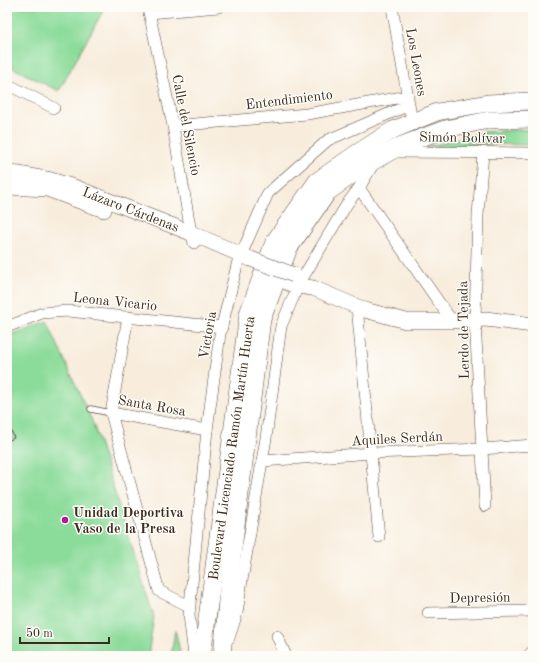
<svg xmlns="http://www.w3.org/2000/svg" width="540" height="663" viewBox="0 0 540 663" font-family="'Old Standard TT',serif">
<rect width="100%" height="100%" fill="#fdfcf7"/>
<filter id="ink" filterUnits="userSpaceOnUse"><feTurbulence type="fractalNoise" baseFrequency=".025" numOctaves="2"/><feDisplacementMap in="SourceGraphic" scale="8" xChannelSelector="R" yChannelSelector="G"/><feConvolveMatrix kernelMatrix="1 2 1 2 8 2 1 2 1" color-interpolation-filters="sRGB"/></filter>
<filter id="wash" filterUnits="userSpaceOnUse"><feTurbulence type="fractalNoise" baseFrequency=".012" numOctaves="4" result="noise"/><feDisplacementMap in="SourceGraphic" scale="16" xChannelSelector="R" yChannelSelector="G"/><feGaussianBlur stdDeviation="0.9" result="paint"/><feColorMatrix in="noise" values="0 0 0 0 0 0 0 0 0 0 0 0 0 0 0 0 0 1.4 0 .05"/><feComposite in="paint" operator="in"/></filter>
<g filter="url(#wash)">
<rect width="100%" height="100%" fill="#f8eddd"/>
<g fill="#8bdb9a" stroke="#63825c">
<polygon points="7,7 105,7 59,91 7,65"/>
<polygon points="533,129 533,145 483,144 426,147 483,132"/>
<polygon points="47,321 93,423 154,617 148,656 7,656 7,336"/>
<polygon points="175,629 180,651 179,656 171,656"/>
</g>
<g id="blocks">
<polygon fill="#b7a6ea" points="7,421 14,438 7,441"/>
</g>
</g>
<g filter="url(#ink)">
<use href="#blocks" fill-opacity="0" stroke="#57473b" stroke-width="1"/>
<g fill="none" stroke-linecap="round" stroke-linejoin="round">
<defs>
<polyline id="lane" points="91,409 111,413"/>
<g id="street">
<polyline points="148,7 173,126 191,233 194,243"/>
<polyline points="392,7 412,122"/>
<polyline points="149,13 219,7"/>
<polyline points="7,84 54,108"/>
<polyline points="173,126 307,114 408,96"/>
<polyline points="393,152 533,153"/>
<polyline points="483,153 478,215 475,320 485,506"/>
<polyline points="359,188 452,321"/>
<polyline points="357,307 379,537"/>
<polyline points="128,317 111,413 159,591 189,606"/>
<polyline points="7,327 42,313 68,311 222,327"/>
<polyline points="111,413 207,430"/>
<polyline points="262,461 372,453 482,449 533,445"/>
<polyline points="428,613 533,611"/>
<polyline points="277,636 286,656"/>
<polyline points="229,638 237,613 241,586 266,438 281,326 298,286 302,279 347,204 359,188 374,163"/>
<polyline points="194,656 189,615 207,430 220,334 238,261 241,255 268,193 328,140 409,105"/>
<polyline points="528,656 533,651"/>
</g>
<g id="secondary">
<polyline points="7,173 20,174 47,179 74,187 191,233 251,259"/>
<polyline points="7,187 47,189 104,210"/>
<polyline points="288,283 298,286 313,288 365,310 406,321 452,321 486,319 533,325"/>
</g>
<g id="primary">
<polyline points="202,656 248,314 274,242 317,181 354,155 393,130 437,112 488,103 533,101"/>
<polyline points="222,656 228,589 262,319 289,248 328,192 363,167 402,145 445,129 489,120 533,119"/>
</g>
</defs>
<use href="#lane" stroke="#57473b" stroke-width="7"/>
<use href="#street" stroke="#57473b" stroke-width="12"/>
<use href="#secondary" stroke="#57473b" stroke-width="16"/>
<use href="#primary" stroke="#57473b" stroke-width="18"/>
<use href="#lane" stroke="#fff" stroke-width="5.5"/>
<use href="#street" stroke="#fff" stroke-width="11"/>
<use href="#secondary" stroke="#fff" stroke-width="15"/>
<use href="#primary" stroke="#fff" stroke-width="17"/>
<defs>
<polyline id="secondary-bridge" points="251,259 294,275"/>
</defs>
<use href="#secondary-bridge" stroke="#57473b" stroke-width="16" stroke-linecap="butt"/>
<use href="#secondary-bridge" stroke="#fff" stroke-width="15"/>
</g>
</g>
<circle fill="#b5179e" stroke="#fdfcf7" stroke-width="1.5" cx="65" cy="520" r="4"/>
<g text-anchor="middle" stroke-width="3" stroke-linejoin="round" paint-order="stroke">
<g font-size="14" fill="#3b2a1e" stroke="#fdfcf7">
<text transform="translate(417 62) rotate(80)" y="5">Los Leones</text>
<text transform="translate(289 99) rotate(-7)" y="5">Entendimiento</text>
<text transform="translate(187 125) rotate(79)" y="5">Calle del Silencio</text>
<text transform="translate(462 137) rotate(1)" y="5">Simón Bolívar</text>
<text transform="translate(131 209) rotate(21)" y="5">Lázaro Cárdenas</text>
<text transform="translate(115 301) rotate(6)" y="5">Leona Vicario</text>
<text transform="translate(463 330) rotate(-91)" y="5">Lerdo de Tejada</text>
<text transform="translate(207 335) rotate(-80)" y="5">Victoria</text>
<text transform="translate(152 405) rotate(10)" y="5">Santa Rosa</text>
<text transform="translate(397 438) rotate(-3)" y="5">Aquiles Serdán</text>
<text transform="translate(231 448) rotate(-82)" y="5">Boulevard Licenciado Ramón Martín Huerta</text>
<text transform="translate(480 597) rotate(-1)" y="5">Depresión</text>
</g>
<g font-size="14" font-weight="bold" fill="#3b2a1e" stroke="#fdfcf7" text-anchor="start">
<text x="73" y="517">Unidad Deportiva<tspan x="73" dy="16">Vaso de la Presa</tspan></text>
</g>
</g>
<rect width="540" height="663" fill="none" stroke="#fdfcf7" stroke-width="24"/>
<path d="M20 637v6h89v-6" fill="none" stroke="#3b2a1e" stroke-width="2"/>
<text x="26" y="637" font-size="12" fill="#3b2a1e" stroke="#fdfcf7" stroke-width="3" paint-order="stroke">50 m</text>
</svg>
